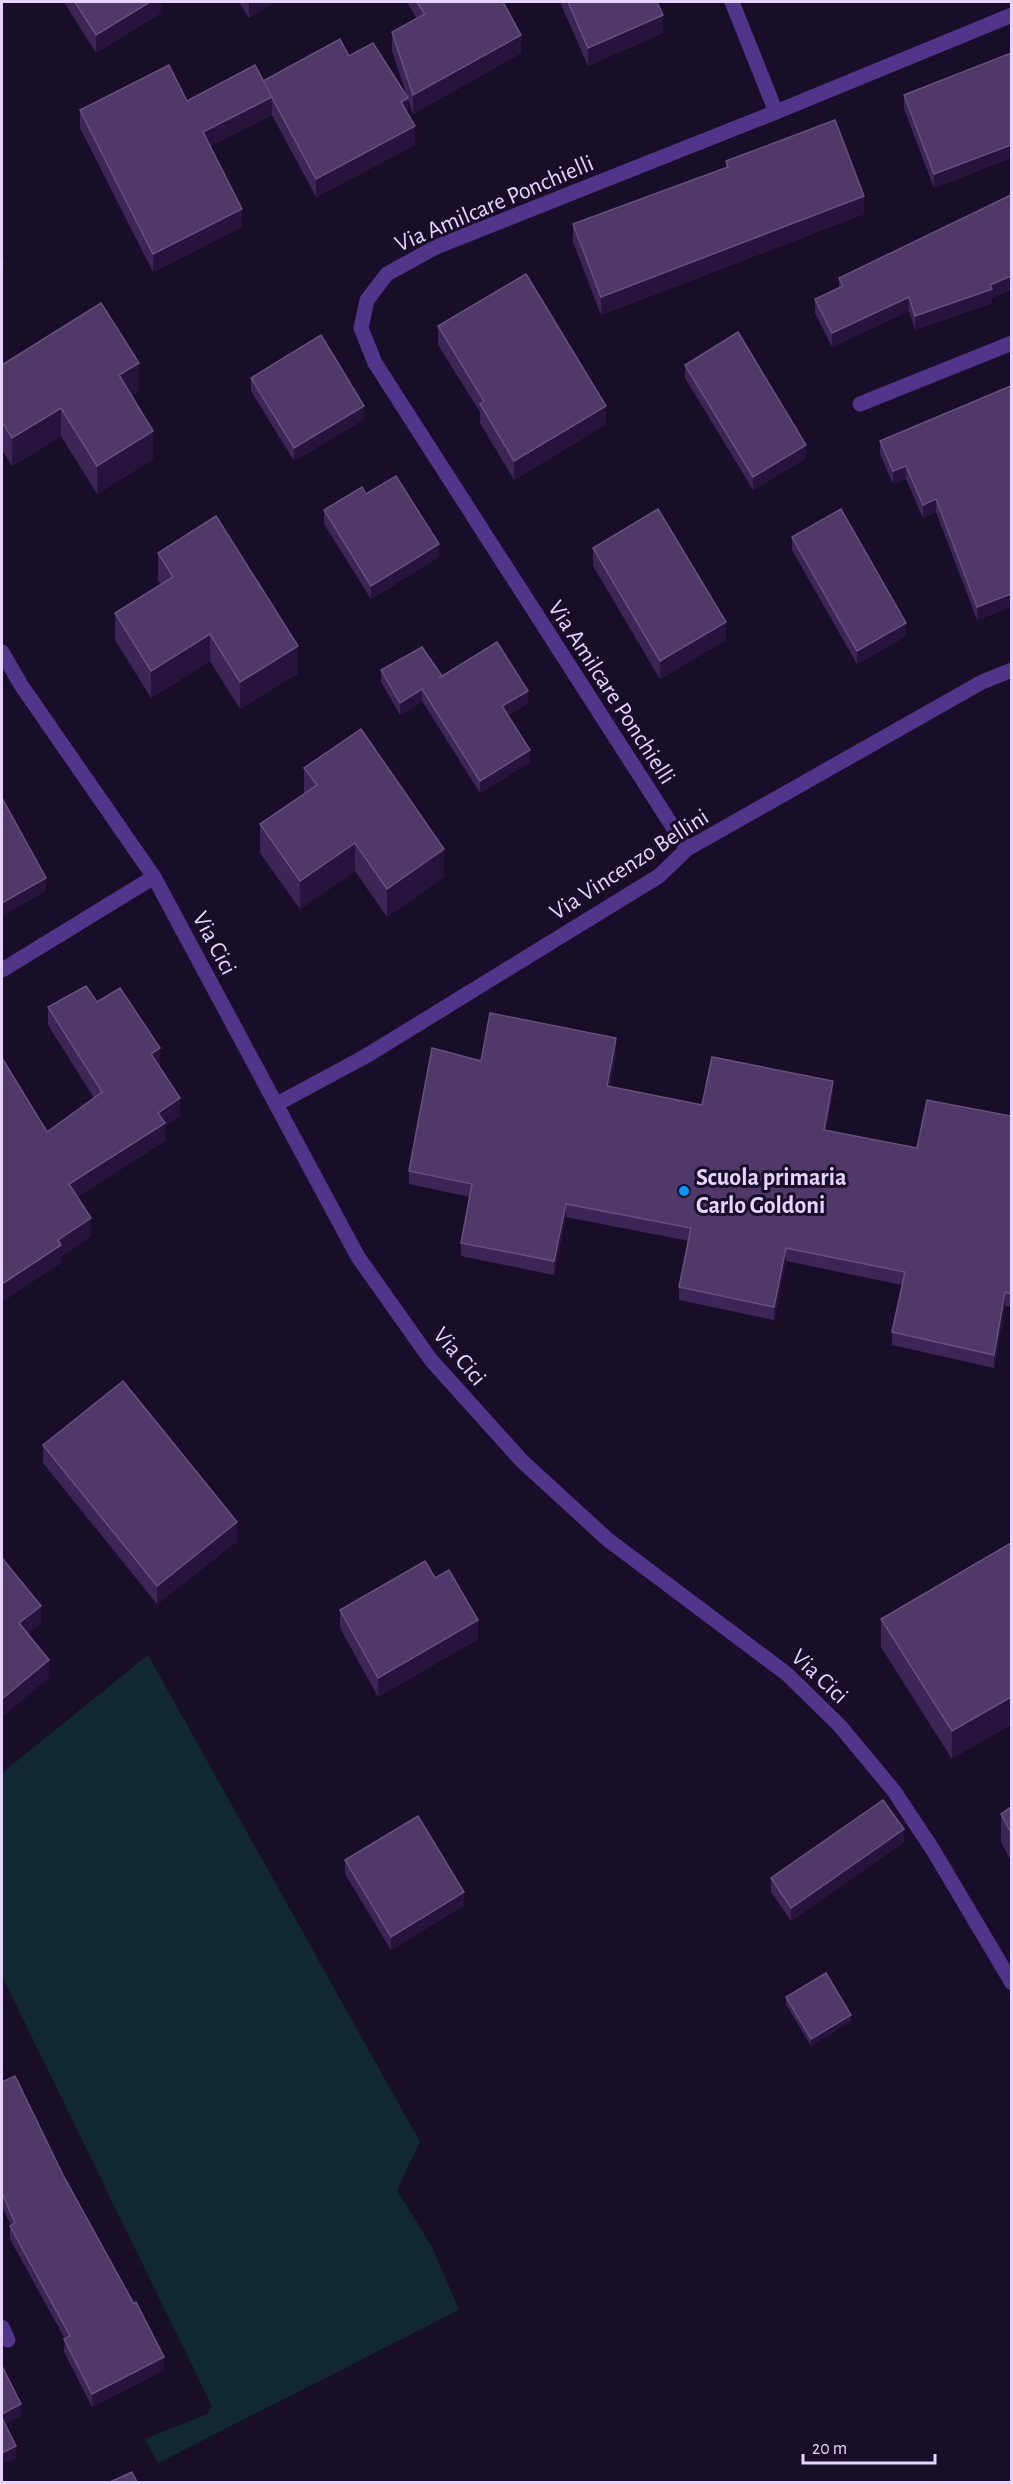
<svg xmlns="http://www.w3.org/2000/svg" width="1013" height="2484" viewBox="0 0 1013 2484" font-family="'Alegreya Sans',sans-serif">
<rect width="100%" height="100%" fill="#190e27"/>
<polygon fill="#102932" points="148,1655 420,2142 397,2190 432,2247 459,2310 158,2463 145,2439 207,2414 212,2406 2,1976 2,1773"/>
<g fill="none" stroke-linecap="round" stroke-linejoin="round">
<g stroke="#51358a" stroke-width="15">
<polyline points="732,2 776,112"/>
<polyline points="860,404 1012,343"/>
<polyline points="2,652 21,685 154,877 358,1257 431,1360 522,1461 607,1539 787,1674 840,1726 894,1791 933,1850 1012,1983"/>
<polyline points="687,849 375,363 361,328 367,300 387,274 436,247 776,112 1012,15"/>
<polyline points="2,970 154,877"/>
<polyline points="277,1104 366,1056 659,876 687,849 982,682 1012,670"/>
<polyline points="2,2327 8,2340"/>
</g>
</g>
<g fill="#3e2557">
<polygon points="64,2 161,2 161,13 96,53"/>
<polygon points="239,2 274,2 249,18"/>
<polygon points="407,2 503,2 521,53 413,114 408,100 408,114 415,145 316,197 272,115 210,146 242,227 153,272 80,128 80,110 187,101 263,82 349,56 407,96 392,51 392,32 417,19"/>
<polygon points="560,2 657,2 663,33 588,66"/>
<polygon points="1011,53 1011,158 934,188 904,109 904,95"/>
<polygon points="726,161 864,214 601,315 573,242 573,224 726,168"/>
<polygon points="839,278 992,298 992,303 915,330 909,311 832,347 815,313 815,299 839,288"/>
<polygon points="438,326 606,424 514,480 480,423 480,412 438,345"/>
<polygon points="2,365 139,391 131,395 153,459 97,494 61,436 12,466 2,450"/>
<polygon points="685,365 806,458 753,490 685,378"/>
<polygon points="251,378 364,419 294,461 251,391"/>
<polygon points="1011,386 1011,607 977,620 936,512 923,518 906,479 893,484 880,454 880,441"/>
<polygon points="366,494 439,557 371,599 324,524 324,510"/>
<polygon points="792,537 906,636 857,664 792,550"/>
<polygon points="593,548 726,640 660,679 593,566"/>
<polygon points="158,553 298,673 240,709 210,661 151,698 115,640 115,613 161,585 158,580"/>
<polygon points="381,670 442,676 528,703 508,715 530,762 480,793 422,701 400,715 381,682"/>
<polygon points="304,768 444,877 387,917 355,871 300,909 260,853 260,824 304,794"/>
<polygon points="97,1002 180,1116 165,1126 165,1141 77,1197 91,1236 61,1256 61,1263 47,1132 94,1098 48,1025 48,1007"/>
<polygon points="616,1052 610,1086 702,1105 833,1094 826,1130 917,1148 1011,1116 1011,1307 1005,1306 994,1368 892,1345 892,1332 902,1285 786,1261 774,1320 679,1300 679,1287 689,1241 566,1217 554,1275 461,1256 461,1243 470,1197 409,1184 409,1171 481,1061"/>
<polygon points="43,1445 237,1541 157,1604 43,1463"/>
<polygon points="1011,1543 952,1759 881,1647 881,1619"/>
<polygon points="435,1578 478,1639 378,1697 340,1628 340,1610"/>
<polygon points="1011,1807 1011,1861 1001,1842 1001,1814"/>
<polygon points="904,1842 791,1921 771,1892 771,1878"/>
<polygon points="345,1860 464,1905 391,1950 345,1874"/>
<polygon points="786,1997 851,2021 811,2046 786,2004"/>
<polygon points="2,2082 63,2175 164,2370 92,2407 64,2352 65,2339 10,2239 10,2226 11,2226 2,2206"/>
</g>
<g fill="#27143c">
<polygon points="150,2 161,2 161,13 96,53 96,35"/>
<polygon points="249,2 274,2 249,18"/>
<polygon points="663,15 663,33 588,66 588,48"/>
<polygon points="521,35 521,53 413,114 413,95"/>
<polygon points="272,97 272,115 203,150 203,132"/>
<polygon points="408,98 408,116 401,102"/>
<polygon points="415,126 415,145 316,197 316,179"/>
<polygon points="1011,145 1011,158 934,188 934,174"/>
<polygon points="864,196 864,214 601,315 601,297"/>
<polygon points="242,209 242,227 153,272 153,254"/>
<polygon points="4,257 4,270 2,271 2,258"/>
<polygon points="1011,276 1011,290 992,298 992,303 915,330 915,316"/>
<polygon points="909,297 909,311 832,347 832,333"/>
<polygon points="139,363 139,391 119,403 119,375"/>
<polygon points="364,406 364,419 294,461 294,448"/>
<polygon points="606,406 606,424 514,480 514,461"/>
<polygon points="61,408 61,436 12,466 12,438"/>
<polygon points="153,431 153,459 97,494 97,466"/>
<polygon points="806,445 806,458 753,490 753,477"/>
<polygon points="906,466 906,479 893,484 893,471"/>
<polygon points="936,499 936,512 923,518 923,505"/>
<polygon points="439,544 439,557 371,599 371,586"/>
<polygon points="1011,594 1011,607 977,620 977,607"/>
<polygon points="726,622 726,640 660,679 660,661"/>
<polygon points="906,623 906,636 857,664 857,651"/>
<polygon points="210,634 210,661 151,698 151,671"/>
<polygon points="298,646 298,673 240,709 240,682"/>
<polygon points="422,689 422,701 400,715 400,703"/>
<polygon points="528,691 528,703 502,718 502,706"/>
<polygon points="530,750 530,762 480,793 480,781"/>
<polygon points="355,843 355,871 300,909 300,881"/>
<polygon points="444,849 444,877 387,917 387,889"/>
<polygon points="46,878 46,891 2,916 2,903"/>
<polygon points="616,1038 616,1052 607,1099 607,1086"/>
<polygon points="160,1048 160,1067 151,1054"/>
<polygon points="833,1081 833,1094 824,1143 824,1130"/>
<polygon points="180,1098 180,1116 165,1126 165,1141 69,1202 69,1184 158,1113"/>
<polygon points="566,1204 566,1217 554,1275 554,1261"/>
<polygon points="91,1218 91,1236 61,1256 61,1263 2,1302 2,1284 58,1240"/>
<polygon points="786,1248 786,1261 774,1320 774,1307"/>
<polygon points="1005,1292 1005,1306 994,1368 994,1355"/>
<polygon points="237,1522 237,1541 157,1604 157,1586"/>
<polygon points="41,1606 41,1624 19,1641 19,1623"/>
<polygon points="478,1620 478,1639 378,1697 378,1678"/>
<polygon points="49,1660 49,1678 2,1717 2,1699"/>
<polygon points="1011,1697 1011,1725 952,1759 952,1731"/>
<polygon points="904,1829 904,1842 791,1921 791,1908"/>
<polygon points="464,1892 464,1905 391,1950 391,1937"/>
<polygon points="851,2015 851,2021 811,2046 811,2039"/>
<polygon points="164,2357 164,2370 92,2407 92,2394"/>
<polygon points="21,2404 21,2416 2,2426 2,2414"/>
<polygon points="16,2446 16,2458 2,2465 2,2453"/>
</g>
<g fill="#503869" stroke="#675080" stroke-width="1.5">
<polygon points="75,2 150,2 96,35"/>
<polygon points="417,2 503,2 521,35 413,95 392,32 425,14"/>
<polygon points="568,2 657,2 663,15 588,48"/>
<polygon points="340,39 349,56 373,43 408,98 401,102 415,126 316,179 263,81"/>
<polygon points="1011,53 1011,145 934,174 904,95"/>
<polygon points="169,65 187,101 255,65 272,97 203,132 242,209 153,254 80,110"/>
<polygon points="835,120 864,196 601,297 573,224 728,167 726,161"/>
<polygon points="1011,195 1011,276 990,285 992,289 915,316 909,297 832,333 815,299 843,286 839,278"/>
<polygon points="526,274 606,406 514,461 480,404 484,401 438,326"/>
<polygon points="101,303 139,363 119,375 153,431 97,466 61,408 12,438 2,422 2,365"/>
<polygon points="738,332 806,445 753,477 685,365"/>
<polygon points="321,335 364,406 294,448 251,378"/>
<polygon points="1011,386 1011,594 977,607 936,499 923,505 906,466 893,471 880,441"/>
<polygon points="396,476 439,544 371,586 324,510 362,487 366,494"/>
<polygon points="658,509 726,622 660,661 593,548"/>
<polygon points="841,509 906,623 857,651 792,537"/>
<polygon points="216,516 298,646 240,682 210,634 151,671 115,613 173,577 158,553"/>
<polygon points="497,642 528,691 502,706 530,750 480,781 422,689 400,703 381,670 422,647 442,676 439,678"/>
<polygon points="361,729 444,849 387,889 355,843 300,881 260,824 317,785 304,768"/>
<polygon points="2,798 46,878 2,903"/>
<polygon points="86,986 97,1002 120,988 160,1048 151,1054 180,1098 158,1113 165,1123 69,1184 91,1218 58,1240 61,1245 2,1284 2,1058 47,1132 102,1092 48,1007"/>
<polygon points="490,1013 616,1038 607,1086 702,1105 712,1057 833,1081 824,1130 917,1148 927,1100 1011,1116 1011,1294 1005,1292 994,1355 892,1332 905,1272 786,1248 774,1307 679,1287 691,1228 566,1204 554,1261 461,1243 472,1184 409,1171 432,1048 481,1061"/>
<polygon points="123,1381 237,1522 157,1586 43,1445"/>
<polygon points="1011,1543 1011,1697 952,1731 881,1619"/>
<polygon points="2,1558 41,1606 19,1623 49,1660 2,1699"/>
<polygon points="425,1561 435,1578 449,1570 478,1620 378,1678 340,1610"/>
<polygon points="883,1800 904,1829 791,1908 771,1878"/>
<polygon points="1011,1807 1011,1833 1001,1814"/>
<polygon points="418,1816 464,1892 391,1937 345,1860"/>
<polygon points="826,1973 851,2015 811,2039 786,1997"/>
<polygon points="15,2076 63,2175 134,2304 136,2302 164,2357 92,2394 64,2339 70,2336 10,2226 15,2223 2,2193 2,2082"/>
<polygon points="2,2366 21,2404 2,2414"/>
<polygon points="2,2418 16,2446 2,2453"/>
<polygon points="132,2472 137,2482 110,2482"/>
</g>
<circle fill="#009bff" stroke="#190e27" stroke-width="2" cx="684" cy="1191" r="6"/>
<g text-anchor="middle" stroke-width="6" stroke-linejoin="round" paint-order="stroke">
<g font-size="24" fill="#e5d4ff" stroke="#190e27">
<text transform="translate(494 203) rotate(-23)" y="8">Via Amilcare Ponchielli</text>
<text transform="translate(612 692) rotate(57)" y="8">Via Amilcare Ponchielli</text>
<text transform="translate(629 864) rotate(-33)" y="8">Via Vincenzo Bellini</text>
<text transform="translate(215 943) rotate(62)" y="8">Via Cici</text>
<text transform="translate(460 1356) rotate(50)" y="8">Via Cici</text>
<text transform="translate(820 1676) rotate(43)" y="8">Via Cici</text>
</g>
<g font-size="24" font-weight="bold" fill="#e5d4ff" stroke="#190e27" text-anchor="start">
<text x="696" y="1185">Scuola primaria<tspan x="696" dy="28">Carlo Goldoni</tspan></text>
</g>
</g>
<rect width="1013" height="2484" fill="none" stroke="#e5d4ff" stroke-width="6"/>
<path d="M803 2454v9h132v-9" fill="none" stroke="#e5d4ff" stroke-width="3"/>
<text x="812" y="2454" font-size="18" fill="#e5d4ff" stroke="#190e27" stroke-width="4.5" paint-order="stroke">20 m</text>
</svg>
